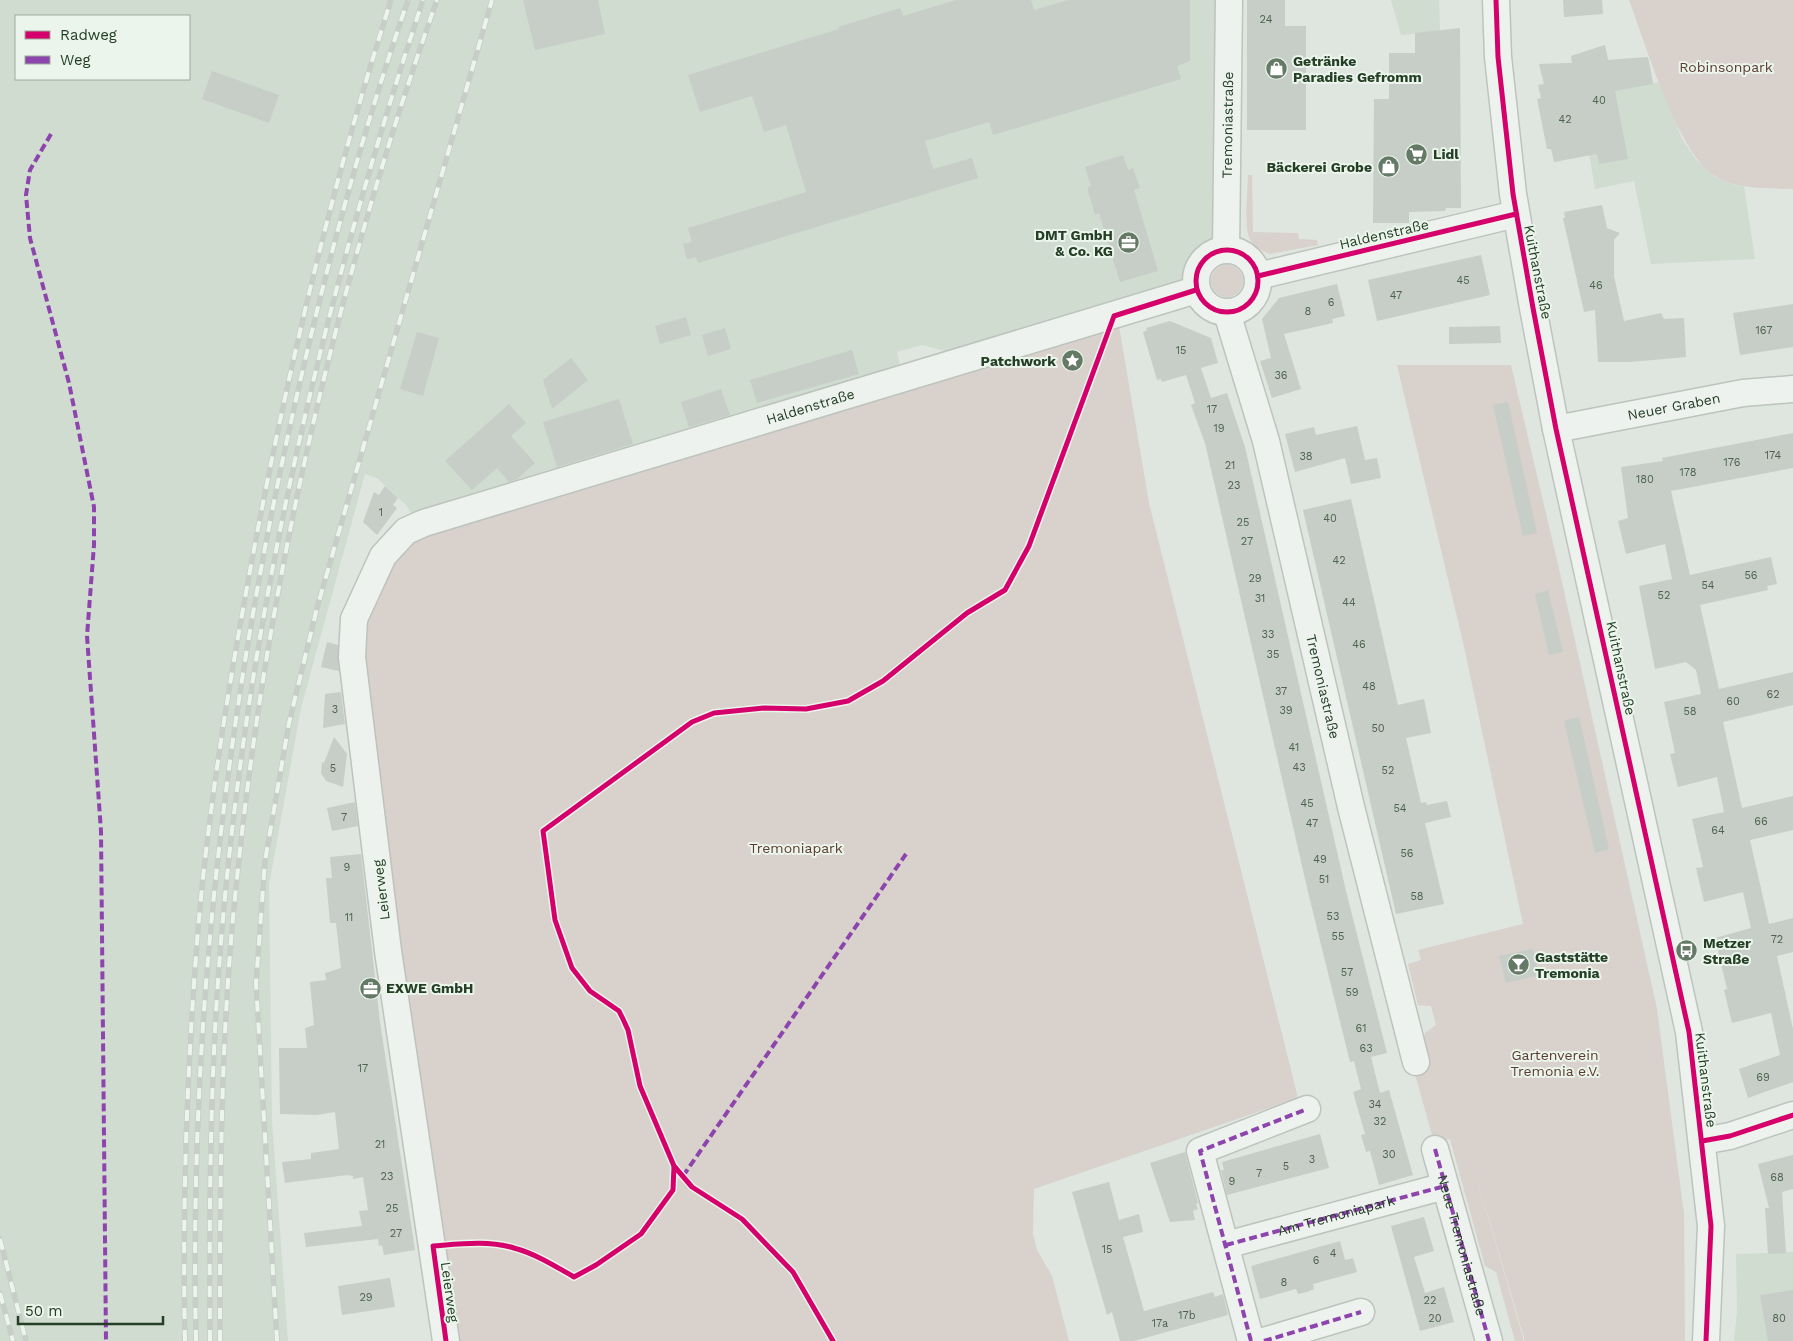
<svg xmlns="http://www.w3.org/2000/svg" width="1793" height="1341" viewBox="0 0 1793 1341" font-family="'Work Sans',sans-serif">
<rect width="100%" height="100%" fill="#dfe5df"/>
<g fill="#d0dcd0" fill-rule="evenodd">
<path d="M0,0H1225L1214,248L1205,252L1197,260L1189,277V288L1096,317L945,351L922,345L897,352L900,365L416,512L411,513L407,506L377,478L365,474L301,708L269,885L272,1121L288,1341H0ZM16,16H189V79H16Z"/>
<polygon points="1391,0 1439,0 1440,31 1401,35"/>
<polygon points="1605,45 1608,60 1648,57 1653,83 1660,82 1682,139 1696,160 1715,177 1735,185 1744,186 1755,259 1651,264 1634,181 1595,189 1576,77 1544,84 1539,64 1572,63 1571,56"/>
<polygon points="1793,1252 1793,1341 1734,1341 1737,1311 1736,1254"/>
</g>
<g fill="#d8d1cc">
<path d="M1629,0H1793V189C1767,188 1737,190 1715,176C1678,155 1645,42 1629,0Z"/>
<path d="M1248,175H1252L1253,232L1298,233L1299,239L1317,240L1318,245L1270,254C1263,251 1255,248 1251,241C1243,230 1248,190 1248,175Z"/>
<circle cx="1227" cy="281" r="16"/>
<polygon points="1118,320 1149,503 1298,1098 1034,1189 1033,1234 1037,1250 1052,1276 1069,1341 449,1341 355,656 371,585 408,535"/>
<polygon points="1397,365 1511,365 1560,573 1657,1009 1684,1214 1685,1341 1525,1341 1465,1138 1524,1341 1515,1341 1496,1272 1485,1266 1450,1139 1434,1142 1413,1067 1425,1033 1436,1025 1431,1006 1418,1005 1408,964 1421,960 1418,950 1523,924 1463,642"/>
</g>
<g fill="#c7cdc7">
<polygon points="523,0 598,0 605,34 535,50"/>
<polygon points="956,0 1031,0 1034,10 1068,0 1190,0 1190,61 1177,66 1181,79 993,135 989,122 925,141 933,169 972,158 978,178 698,263 696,257 687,259 683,244 692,242 688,228 806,192 786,125 764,132 752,96 700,112 688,75 839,29 838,27 900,8 903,16"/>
<polygon points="1247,0 1285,0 1285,26 1306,26 1306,130 1247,130"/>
<polygon points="1563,0 1602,0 1603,14 1564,17"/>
<polygon points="1460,28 1461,208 1446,208 1445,211 1409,212 1409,223 1373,223 1374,99 1389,99 1389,53 1415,53 1415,33"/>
<polygon points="1605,45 1608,60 1648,57 1653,84 1615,91 1628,159 1599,164 1597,154 1554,162 1551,149 1547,149 1537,99 1541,98 1538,85 1544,84 1539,64 1572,63 1571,56"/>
<polygon points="212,71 279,95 269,123 202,99"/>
<polygon points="1123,155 1128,170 1133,168 1140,188 1134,190 1158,271 1120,282 1099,213 1095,215 1088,191 1088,187 1091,186 1085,167"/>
<polygon points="1602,205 1607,228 1620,233 1614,240 1614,276 1624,321 1661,313 1664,319 1684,318 1686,357 1630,362 1598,362 1595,310 1584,312 1563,218 1565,218 1564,212"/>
<polygon points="1481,255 1490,295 1377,321 1368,280"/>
<polygon points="1337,284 1345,316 1332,319 1333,323 1284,334 1301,389 1272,398 1260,361 1271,358 1262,319 1279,298"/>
<polygon points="1793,304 1793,347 1740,355 1733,313"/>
<polygon points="686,317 691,335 660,344 655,326"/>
<polygon points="1170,321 1211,338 1218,363 1201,368 1211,398 1227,393 1245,447 1346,891 1387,1053 1371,1057 1380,1093 1389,1090 1413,1175 1379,1185 1370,1151 1366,1152 1361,1135 1365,1134 1353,1092 1361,1089 1354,1061 1350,1062 1308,892 1205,443 1191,405 1195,403 1186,375 1162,382 1161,379 1157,380 1143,332 1147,330 1146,328"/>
<polygon points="1500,326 1501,343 1449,344 1449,327"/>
<polygon points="725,328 731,349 708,356 702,335"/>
<polygon points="417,332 439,338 423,396 400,389"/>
<polygon points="852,350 859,374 757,403 750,380"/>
<polygon points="571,358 588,380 552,409 543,380"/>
<polygon points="721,389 730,415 689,427 681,402"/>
<polygon points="619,399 633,444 557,467 543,422"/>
<polygon points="1508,402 1537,533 1523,536 1493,405"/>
<polygon points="509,404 526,423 511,436 535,463 517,479 509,482 497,468 472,490 445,461"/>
<polygon points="1357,426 1365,460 1377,458 1381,478 1351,484 1345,458 1295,472 1285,434 1314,427 1316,435"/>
<polygon points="1793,433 1793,468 1671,491 1690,575 1771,557 1777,584 1767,586 1768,590 1700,605 1719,689 1793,672 1793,705 1723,722 1742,808 1793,796 1793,830 1750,840 1769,924 1793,918 1793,952 1777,956 1793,1029 1793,1082 1748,1098 1739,1069 1780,1055 1771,1013 1732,1023 1724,990 1727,989 1715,938 1751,928 1743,892 1704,902 1696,868 1703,867 1692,819 1724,812 1717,777 1678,787 1670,754 1675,753 1664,702 1701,694 1696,670 1686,662 1655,669 1639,586 1672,579 1665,544 1626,554 1618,521 1628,518 1621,467 1663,461 1662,458"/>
<polygon points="385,486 398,498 393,505 397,508 377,535 363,522 374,492 379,495"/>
<polygon points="1351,499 1398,705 1424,699 1431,733 1406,738 1421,803 1426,802 1427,805 1447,801 1451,817 1425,823 1444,904 1396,914 1303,510"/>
<polygon points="1548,590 1563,652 1549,655 1535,594"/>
<polygon points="327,642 338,645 339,671 321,667"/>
<polygon points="341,692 345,724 323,728 325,694"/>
<polygon points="1579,717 1609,849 1595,853 1564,721"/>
<polygon points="334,737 347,754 343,787 326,781 321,773 322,762 324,763"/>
<polygon points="355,802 358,826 332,831 327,808"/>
<polygon points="361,854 380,1022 415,1250 384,1255 382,1245 379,1246 378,1239 306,1247 304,1233 362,1226 359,1211 368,1210 363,1177 353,1179 353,1176 347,1175 285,1183 282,1162 311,1159 311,1153 339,1149 335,1112 317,1115 280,1114 279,1048 307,1048 305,1028 314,1025 310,982 326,980 325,973 341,968 336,923 330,923 326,878 332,878 330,857"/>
<polygon points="1533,949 1539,975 1506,983 1499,956"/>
<polygon points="1320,1134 1329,1168 1227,1195 1221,1170 1224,1170 1222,1162"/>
<polygon points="1185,1152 1198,1203 1196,1204 1198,1209 1193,1211 1195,1220 1170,1222 1150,1163"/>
<polygon points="1793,1155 1793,1189 1782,1192 1786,1253 1768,1254 1765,1208 1769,1208 1758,1164"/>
<polygon points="1109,1182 1119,1220 1139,1214 1143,1232 1123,1237 1144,1311 1213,1292 1215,1297 1223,1294 1228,1315 1134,1341 1120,1341 1112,1312 1107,1315 1072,1192"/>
<polygon points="1424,1217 1434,1251 1414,1257 1425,1293 1444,1287 1454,1322 1420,1331 1391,1226"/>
<polygon points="1340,1241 1345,1260 1353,1258 1357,1272 1313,1284 1314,1289 1307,1292 1298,1294 1296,1289 1260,1299 1251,1266"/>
<polygon points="390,1278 395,1307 342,1315 338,1286"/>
<polygon points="1793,1290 1793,1341 1768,1341 1760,1295"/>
</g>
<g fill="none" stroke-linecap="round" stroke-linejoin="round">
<defs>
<g id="minor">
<polyline points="1496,0 1498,57 1513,194 1533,308 1556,429 1689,1032 1711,1226 1706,1341"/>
<circle cx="1227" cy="281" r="31"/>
<path id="s1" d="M1226,250L1229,0"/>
<polyline points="1258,276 1516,214"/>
<path id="s2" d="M1227,313L1266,441L1351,807L1416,1062"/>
<path id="s3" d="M1556,429L1743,393L1793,389"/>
<polyline points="1702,1141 1730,1136 1793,1115"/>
<polyline points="1435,1149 1489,1341"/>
<path id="s4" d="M1226,1245L1445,1186"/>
<path id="s5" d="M446,1341L388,951L352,657L354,619L383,556L406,531L424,523L1196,290"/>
<polyline points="1251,1341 1200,1151 1307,1109"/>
<polyline points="1264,1341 1361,1312"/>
</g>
</defs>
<use href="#minor" stroke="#bdc3bd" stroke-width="29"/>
<use href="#minor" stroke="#eef2ee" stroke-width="26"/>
<defs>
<g id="rail">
<polyline points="0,1239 26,1341"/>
<polyline points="0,1293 13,1341"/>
<path d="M185,1341C182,1204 187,1067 198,930C209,801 231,672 255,544C290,361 334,178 391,0"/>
<path d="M196,1341C189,1041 222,743 285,449C318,297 357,148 408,0"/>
<path d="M210,1341C209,1204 210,1066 222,930C249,613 323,302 423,0"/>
<path d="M220,1341C220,1190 220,1038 236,888C266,587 336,285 437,0"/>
<polyline points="277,1341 256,983 265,861 289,723 317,608 492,0"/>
</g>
</defs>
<use href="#rail" stroke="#c7cdc7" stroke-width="5.5"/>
<use href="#rail" stroke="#ebf5eb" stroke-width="4" stroke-dasharray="11" stroke-linecap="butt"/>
<g stroke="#8e44ad" stroke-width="4" stroke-dasharray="8 4" stroke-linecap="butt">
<polyline points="51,134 30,170 26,195 30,238 69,383 94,507 94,545 87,636 101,831 106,1341"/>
<path id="s6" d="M1435,1149L1489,1341"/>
<polyline points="683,1176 906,854"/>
<polyline points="1226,1245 1445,1186"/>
<polyline points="1251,1341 1200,1151 1307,1109"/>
<polyline points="1264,1341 1361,1312"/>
</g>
<defs>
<g id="cycleway">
<polyline points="1496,0 1498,57 1513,194 1533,308 1556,429 1689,1032 1711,1226 1706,1341"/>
<circle cx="1227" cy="281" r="31"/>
<polyline points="1258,276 1516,214"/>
<polyline points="1702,1141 1730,1136 1793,1115"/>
<path d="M446,1341L433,1246C459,1244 489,1240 514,1248C536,1254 555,1266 574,1277L596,1265L641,1234L673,1190L674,1166"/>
<polyline points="833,1341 793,1272 742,1219 692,1187 674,1166 640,1086 628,1030 623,1019 619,1011 590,991 572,968 555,920 543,831 692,722 714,713 764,708 806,709 848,701 883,681 967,613 1005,590 1029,546 1114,316 1196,290"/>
</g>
</defs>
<use href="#cycleway" stroke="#ebf5eb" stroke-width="8"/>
<use href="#cycleway" stroke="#d6006c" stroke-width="5"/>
</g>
<defs>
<symbol id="shop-disc" viewBox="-11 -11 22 22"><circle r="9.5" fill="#657967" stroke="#ebf5eb"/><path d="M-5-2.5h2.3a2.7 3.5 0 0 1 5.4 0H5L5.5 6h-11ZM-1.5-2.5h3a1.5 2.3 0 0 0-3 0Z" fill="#fff"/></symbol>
<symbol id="supermarket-disc" viewBox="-11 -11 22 22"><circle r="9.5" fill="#657967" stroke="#ebf5eb"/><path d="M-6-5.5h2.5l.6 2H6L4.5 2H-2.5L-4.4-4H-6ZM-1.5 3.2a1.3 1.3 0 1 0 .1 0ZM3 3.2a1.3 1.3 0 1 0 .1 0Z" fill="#fff"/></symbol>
<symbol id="office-disc" viewBox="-11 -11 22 22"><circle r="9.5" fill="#657967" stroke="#ebf5eb"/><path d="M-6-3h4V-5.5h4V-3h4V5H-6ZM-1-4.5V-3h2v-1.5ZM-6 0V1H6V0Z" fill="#fff"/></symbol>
<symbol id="sight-disc" viewBox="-11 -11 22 22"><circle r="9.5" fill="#657967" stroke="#ebf5eb"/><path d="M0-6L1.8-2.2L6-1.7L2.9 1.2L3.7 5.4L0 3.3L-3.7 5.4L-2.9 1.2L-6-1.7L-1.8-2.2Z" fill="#fff"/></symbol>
<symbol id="bus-disc" viewBox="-11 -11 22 22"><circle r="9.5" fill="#657967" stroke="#ebf5eb"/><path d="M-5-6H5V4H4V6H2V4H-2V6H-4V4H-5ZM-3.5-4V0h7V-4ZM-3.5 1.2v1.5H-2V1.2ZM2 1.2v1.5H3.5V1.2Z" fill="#fff"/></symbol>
<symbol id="bar-disc" viewBox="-11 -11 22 22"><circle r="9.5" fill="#657967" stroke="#ebf5eb"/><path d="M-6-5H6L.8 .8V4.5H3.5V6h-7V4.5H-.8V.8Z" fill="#fff"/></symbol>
</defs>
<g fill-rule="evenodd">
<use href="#shop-disc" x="1264" y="56" width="25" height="25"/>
<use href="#supermarket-disc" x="1404" y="142" width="25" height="25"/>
<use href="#shop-disc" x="1376" y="154" width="25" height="25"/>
<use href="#office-disc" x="1116" y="230" width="25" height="25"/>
<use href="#sight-disc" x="1060" y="348" width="25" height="25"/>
<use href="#bus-disc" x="1674" y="938" width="25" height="25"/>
<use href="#bar-disc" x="1506" y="952" width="25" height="25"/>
<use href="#office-disc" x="358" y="976" width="25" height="25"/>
</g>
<g text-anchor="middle" stroke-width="4" stroke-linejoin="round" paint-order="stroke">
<g font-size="11" fill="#4e634f">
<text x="1266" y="23">24</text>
<text x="1599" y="104">40</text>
<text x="1565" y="123">42</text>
<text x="1463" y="284">45</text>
<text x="1596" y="289">46</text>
<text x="1396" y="299">47</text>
<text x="1331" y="306">6</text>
<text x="1308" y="315">8</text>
<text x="1764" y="334">167</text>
<text x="1181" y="354">15</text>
<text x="1281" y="379">36</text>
<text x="1212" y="413">17</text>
<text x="1219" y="432">19</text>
<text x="1773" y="459">174</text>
<text x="1306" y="460">38</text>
<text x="1732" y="466">176</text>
<text x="1230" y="469">21</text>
<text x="1688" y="476">178</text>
<text x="1645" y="483">180</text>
<text x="1234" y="489">23</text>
<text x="381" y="516">1</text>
<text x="1330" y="522">40</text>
<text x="1243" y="526">25</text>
<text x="1247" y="545">27</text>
<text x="1339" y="564">42</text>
<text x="1751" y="579">56</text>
<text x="1255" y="582">29</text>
<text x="1708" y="589">54</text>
<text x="1664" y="599">52</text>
<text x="1260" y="602">31</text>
<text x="1349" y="606">44</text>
<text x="1268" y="638">33</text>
<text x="1359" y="648">46</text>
<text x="1273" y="658">35</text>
<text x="1369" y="690">48</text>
<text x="1281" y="695">37</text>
<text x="1773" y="698">62</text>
<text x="1733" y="705">60</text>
<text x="335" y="713">3</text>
<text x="1286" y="714">39</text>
<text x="1690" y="715">58</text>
<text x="1378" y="732">50</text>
<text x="1294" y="751">41</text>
<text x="1299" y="771">43</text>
<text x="333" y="772">5</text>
<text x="1388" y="774">52</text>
<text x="1307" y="807">45</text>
<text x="1400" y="812">54</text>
<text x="344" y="821">7</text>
<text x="1761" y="825">66</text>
<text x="1312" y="827">47</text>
<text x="1718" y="834">64</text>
<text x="1407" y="857">56</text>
<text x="1320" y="863">49</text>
<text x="347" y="871">9</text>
<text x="1324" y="883">51</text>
<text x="1417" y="900">58</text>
<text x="1333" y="920">53</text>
<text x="349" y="921">11</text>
<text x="1338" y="940">55</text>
<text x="1777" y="943">72</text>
<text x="1347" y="976">57</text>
<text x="1352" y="996">59</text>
<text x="1361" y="1032">61</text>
<text x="1366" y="1052">63</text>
<text x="363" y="1072">17</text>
<text x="1763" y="1081">69</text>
<text x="1375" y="1108">34</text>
<text x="1380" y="1125">32</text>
<text x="380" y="1148">21</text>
<text x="1389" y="1158">30</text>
<text x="1312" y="1163">3</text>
<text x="1286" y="1170">5</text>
<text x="1259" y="1177">7</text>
<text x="387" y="1180">23</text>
<text x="1777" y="1181">68</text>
<text x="1232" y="1185">9</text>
<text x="392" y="1212">25</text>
<text x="396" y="1237">27</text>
<text x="1107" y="1253">15</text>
<text x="1333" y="1257">4</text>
<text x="1316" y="1264">6</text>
<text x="1284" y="1286">8</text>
<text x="366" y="1301">29</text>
<text x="1430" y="1304">22</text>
<text x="1187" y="1319">17b</text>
<text x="1435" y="1322">20</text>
<text x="1779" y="1322">80</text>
<text x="1160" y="1327">17a</text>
</g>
<g font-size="14" font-weight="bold" fill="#243f26" stroke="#ebf5eb" text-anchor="start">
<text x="1293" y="66">Getränke<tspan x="1293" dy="16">Paradies Gefromm</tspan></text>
<text x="1433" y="159">Lidl</text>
<text x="1372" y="172" text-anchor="end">Bäckerei Grobe</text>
<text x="1113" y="240" text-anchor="end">DMT GmbH<tspan x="1113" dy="16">&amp; Co. KG</tspan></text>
<text x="1056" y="366" text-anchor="end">Patchwork</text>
<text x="1703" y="948">Metzer<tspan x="1703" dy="16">Straße</tspan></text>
<text x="1535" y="962">Gaststätte<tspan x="1535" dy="16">Tremonia</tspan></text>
<text x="386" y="993">EXWE GmbH</text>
</g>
<g font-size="14" fill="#5c3b30" stroke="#ebf5eb">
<text x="1726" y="72">Robinsonpark</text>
<text x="796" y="853">Tremoniapark</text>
<text x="1555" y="1060">Gartenverein<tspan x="1555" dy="16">Tremonia e.V.</tspan></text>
</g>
<g font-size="14" fill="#243f26" stroke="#ebf5eb">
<text dy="5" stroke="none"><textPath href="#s1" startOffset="125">Tremoniastraße</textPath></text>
<text transform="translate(1384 234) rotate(-13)" y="5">Haldenstraße</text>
<text transform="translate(1538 272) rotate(79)" y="5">Kuithanstraße</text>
<text dy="5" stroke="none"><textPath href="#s3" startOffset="120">Neuer Graben</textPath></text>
<text dy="5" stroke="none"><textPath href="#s5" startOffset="1255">Haldenstraße</textPath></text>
<text transform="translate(1621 668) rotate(78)" y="5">Kuithanstraße</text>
<text dy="5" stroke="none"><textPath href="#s2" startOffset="386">Tremoniastraße</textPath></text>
<text transform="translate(381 890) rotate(-97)" y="5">Leierweg</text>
<text transform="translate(1706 1080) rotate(83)" y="5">Kuithanstraße</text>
<text dy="5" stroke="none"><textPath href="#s4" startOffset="114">Am Tremoniapark</textPath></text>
<text dy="5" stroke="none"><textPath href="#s6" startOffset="100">Neue Tremoniastraße</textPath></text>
<text transform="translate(450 1292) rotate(82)" y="5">Leierweg</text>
</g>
</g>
<rect x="15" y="15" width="175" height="65" fill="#ebf5eb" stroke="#9bac9c"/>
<rect x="25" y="31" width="25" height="8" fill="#d6006c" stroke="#9bac9c"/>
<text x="60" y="40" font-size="15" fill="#243f26">Radweg</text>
<rect x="25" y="56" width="25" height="8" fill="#8e44ad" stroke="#9bac9c"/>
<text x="60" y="65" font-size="15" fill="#243f26">Weg</text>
<path d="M18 1316v8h145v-8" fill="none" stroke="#243f26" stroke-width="2.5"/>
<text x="25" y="1316" font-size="15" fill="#243f26" stroke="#ebf5eb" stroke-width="4" paint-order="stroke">50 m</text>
</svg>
